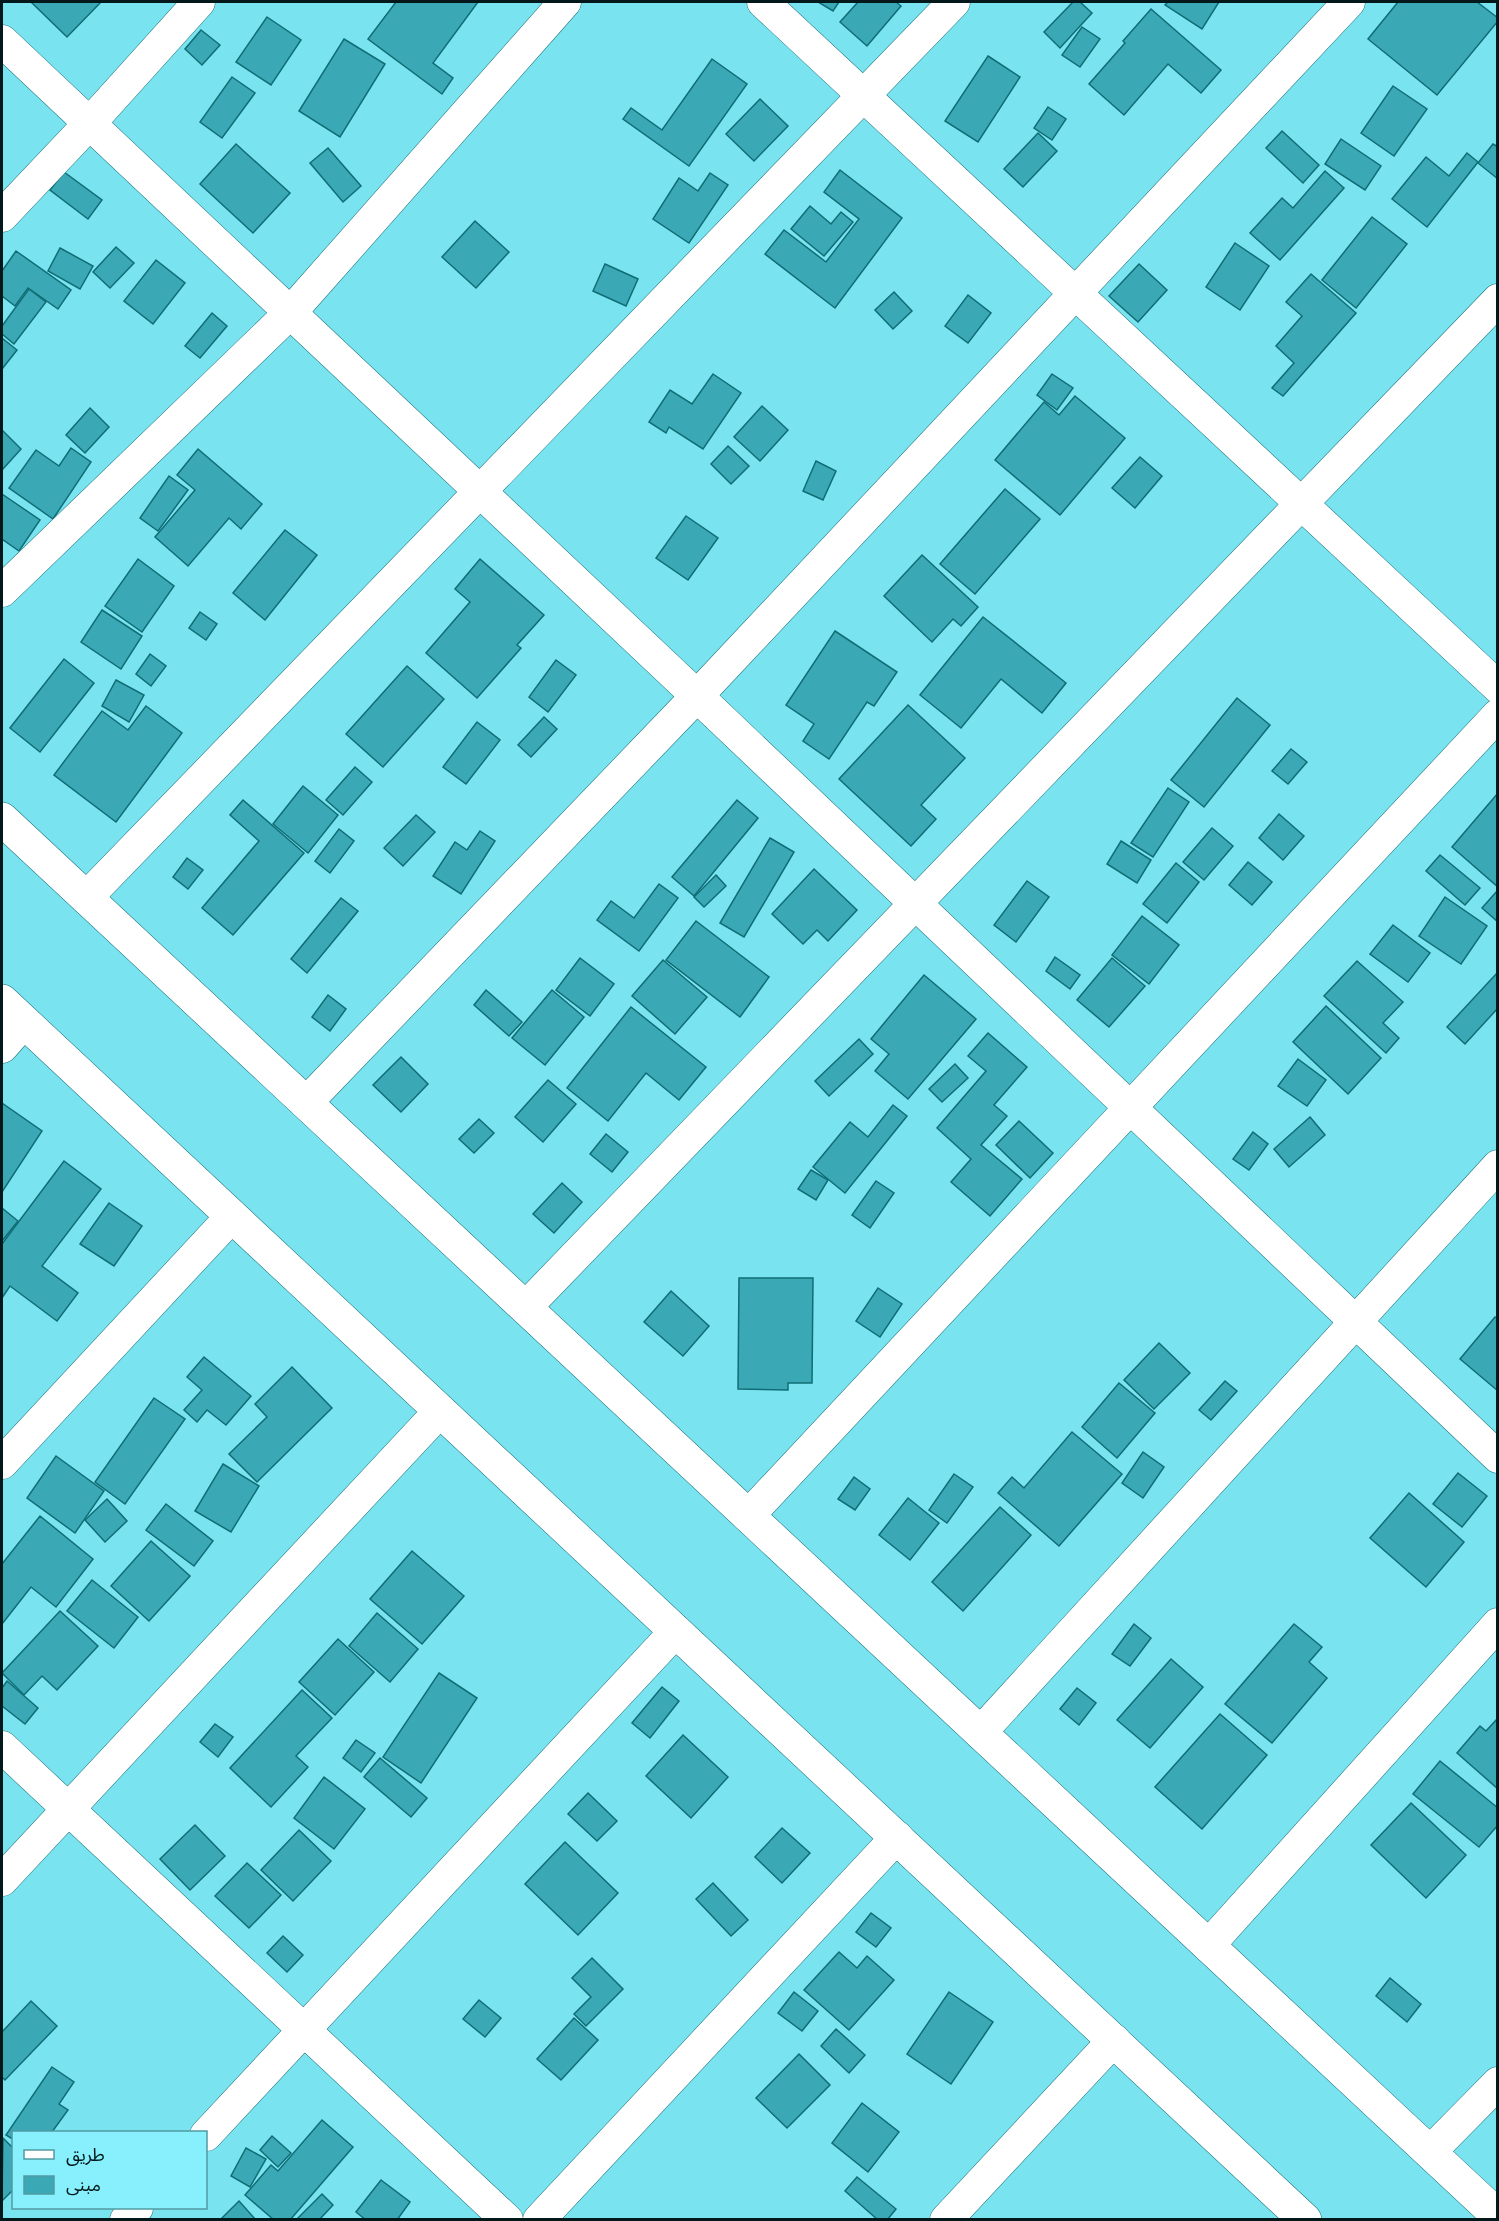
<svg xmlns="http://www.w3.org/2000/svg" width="1499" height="2221" viewBox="0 0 1499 2221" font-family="Raleway,'Noto Sans Arabic',sans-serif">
<rect width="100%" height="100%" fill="#79e3ef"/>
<g fill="#3aa9b5" stroke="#106d75" stroke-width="1.5">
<polygon points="31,2 101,2 67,37"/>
<polygon points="396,2 478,2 433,63 453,78 442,94 368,39"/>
<polygon points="818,2 839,2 833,11"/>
<polygon points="858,2 896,2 901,6 867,46 840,22"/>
<polygon points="1073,2 1080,2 1092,13 1060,48 1044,32"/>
<polygon points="1168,2 1219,2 1202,29 1165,5"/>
<polygon points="1398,2 1477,2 1498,18 1498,21 1437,95 1368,39"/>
<polygon points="1151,9 1221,70 1201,93 1168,64 1124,115 1089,84 1125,43 1123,41"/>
<polygon points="267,17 301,40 271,85 236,62"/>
<polygon points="1082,27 1100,39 1080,67 1062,55"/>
<polygon points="201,30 220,45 202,65 185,49"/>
<polygon points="344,39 385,64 340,137 299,111"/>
<polygon points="988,56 1020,77 978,142 945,121"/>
<polygon points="712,59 747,84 689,166 623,119 631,108 662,130"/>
<polygon points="232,77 255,93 222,138 200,122"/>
<polygon points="1393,86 1427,109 1394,156 1361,133"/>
<polygon points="760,99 788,126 754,161 726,134"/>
<polygon points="1048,107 1066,119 1052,140 1034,128"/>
<polygon points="1282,131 1319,165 1303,183 1266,148"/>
<polygon points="1038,133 1057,151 1023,187 1004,169"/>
<polygon points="1341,139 1381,166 1365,190 1325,164"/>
<polygon points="236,144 290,193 253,233 200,184"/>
<polygon points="1493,144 1498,147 1498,179 1478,163"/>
<polygon points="328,148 361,186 343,202 310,163"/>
<polygon points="1467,153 1478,162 1427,227 1392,199 1426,157 1449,176"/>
<polygon points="840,170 902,218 835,308 765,254 784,230 826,262 859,219 824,192"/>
<polygon points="1325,171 1344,188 1280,260 1250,233 1282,198 1293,208"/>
<polygon points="64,172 102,200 88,219 50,190"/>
<polygon points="710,173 728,185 689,243 653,219 679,178 698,191"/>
<polygon points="810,206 831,224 841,212 853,222 824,256 791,229"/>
<polygon points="1372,217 1407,244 1356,308 1322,280"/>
<polygon points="475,221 509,252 476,288 442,257"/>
<polygon points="1235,243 1269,266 1240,310 1206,287"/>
<polygon points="116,247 134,263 110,288 93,272"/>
<polygon points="60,248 93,266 80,289 48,271"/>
<polygon points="16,251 71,290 58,309 28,288 15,306 2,296 2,271"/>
<polygon points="156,260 185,283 153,324 124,301"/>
<polygon points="605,264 638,279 626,306 593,291"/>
<polygon points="1139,264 1167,290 1138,322 1109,296"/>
<polygon points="1311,274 1356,313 1283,396 1272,388 1294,363 1276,346 1302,316 1286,302"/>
<polygon points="29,289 46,302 14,344 2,334 2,326"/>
<polygon points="894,292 912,311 893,329 875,310"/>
<polygon points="968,295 991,313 968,343 945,326"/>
<polygon points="212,313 227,326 200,358 185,346"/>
<polygon points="2,338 17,350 2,369"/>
<polygon points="713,374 741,393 703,449 669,427 666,433 649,422 670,390 692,404"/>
<polygon points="1052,374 1073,388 1057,410 1037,395"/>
<polygon points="1075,396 1125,438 1060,515 995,460 1044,402 1059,415"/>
<polygon points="762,406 788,430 760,461 734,437"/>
<polygon points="90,408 109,427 85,453 66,435"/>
<polygon points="2,430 21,449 2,470"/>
<polygon points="728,446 749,466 731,484 711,464"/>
<polygon points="71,448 91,462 53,519 9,488 36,450 59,466"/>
<polygon points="198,449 262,504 241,529 229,518 188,566 155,537 195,490 177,475"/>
<polygon points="1140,457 1162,476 1135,508 1112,488"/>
<polygon points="816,461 836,471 823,500 803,491"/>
<polygon points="169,476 188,490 158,531 140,518"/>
<polygon points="1005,489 1040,519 975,594 940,564"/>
<polygon points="2,494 40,520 19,551 2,539"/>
<polygon points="686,516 718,538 688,580 656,558"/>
<polygon points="285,530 317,555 265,620 233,593"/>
<polygon points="922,555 978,607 961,626 953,619 932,642 884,596"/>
<polygon points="138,559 174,586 142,632 105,606"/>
<polygon points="480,559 544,615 517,645 521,648 477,698 426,653 470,602 455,589"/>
<polygon points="102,610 142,636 121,669 81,642"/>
<polygon points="200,612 217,624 206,640 189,628"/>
<polygon points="983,617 1066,683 1042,713 1001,679 961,728 920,695"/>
<polygon points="835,631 897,672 874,706 867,702 829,759 803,741 814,724 786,705"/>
<polygon points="150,654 166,666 151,686 136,674"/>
<polygon points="64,659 94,683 40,752 10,728"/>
<polygon points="556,660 576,675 548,712 529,697"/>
<polygon points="407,666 444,699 383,767 346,734"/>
<polygon points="116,680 144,695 129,722 102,706"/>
<polygon points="1237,698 1270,725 1204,807 1171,780"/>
<polygon points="908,705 965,758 921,805 936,819 911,846 839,779"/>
<polygon points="146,706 182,733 116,822 54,775 102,711 128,730"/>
<polygon points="544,717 557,729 531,757 518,745"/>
<polygon points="477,722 500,740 466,784 443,767"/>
<polygon points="1291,749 1307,762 1288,784 1272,771"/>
<polygon points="355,767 372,782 343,815 326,800"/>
<polygon points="303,786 338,815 308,853 273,824"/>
<polygon points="1168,788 1189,802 1153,857 1131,843"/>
<polygon points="1498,793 1498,887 1452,847"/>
<polygon points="243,800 304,853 233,935 202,908 259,841 230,815"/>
<polygon points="737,800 758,818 694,896 672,877"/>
<polygon points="1279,814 1304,836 1283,860 1259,838"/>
<polygon points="416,815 435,832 403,866 384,848"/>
<polygon points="1212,828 1233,846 1204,880 1183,862"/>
<polygon points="339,829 354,841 330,873 315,861"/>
<polygon points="480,831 495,841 461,894 433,876 455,842 467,850"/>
<polygon points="770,838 794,852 744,937 720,923"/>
<polygon points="1121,841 1151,860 1137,883 1107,864"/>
<polygon points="1440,855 1480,888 1465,905 1426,871"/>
<polygon points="187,858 203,870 188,889 173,877"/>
<polygon points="1248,862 1272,882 1252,905 1229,885"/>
<polygon points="1176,863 1199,882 1167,923 1143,904"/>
<polygon points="814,869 857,910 828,941 817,930 803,944 772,914"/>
<polygon points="716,875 726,886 704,907 694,897"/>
<polygon points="1027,881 1049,897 1016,942 994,925"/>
<polygon points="659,884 678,898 639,951 597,920 611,901 634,918"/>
<polygon points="1498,890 1498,922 1482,908"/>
<polygon points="1445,897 1487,926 1461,964 1419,936"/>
<polygon points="341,898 358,911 307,973 291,959"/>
<polygon points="1142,916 1179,945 1149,984 1112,955"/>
<polygon points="696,921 769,977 740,1017 666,960"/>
<polygon points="1393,925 1430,953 1408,982 1370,954"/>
<polygon points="1055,957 1080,975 1070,989 1046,971"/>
<polygon points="580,958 614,984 590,1016 556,990"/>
<polygon points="1112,958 1145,986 1109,1027 1077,1000"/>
<polygon points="663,960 707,997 675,1034 632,996"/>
<polygon points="1357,961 1403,1002 1383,1023 1399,1038 1386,1053 1324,996"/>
<polygon points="1497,973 1498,1008 1465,1044 1447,1027"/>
<polygon points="924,975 976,1019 908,1099 875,1071 889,1054 871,1039"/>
<polygon points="486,990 522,1022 509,1036 474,1005"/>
<polygon points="552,990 584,1017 545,1065 512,1038"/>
<polygon points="328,995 346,1009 330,1031 312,1017"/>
<polygon points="1326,1006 1381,1058 1348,1094 1293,1042"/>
<polygon points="631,1007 706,1067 679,1100 646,1073 608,1121 567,1088"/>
<polygon points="988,1033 1027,1067 994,1105 1007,1116 981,1145 1022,1179 990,1216 951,1182 971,1159 937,1128 986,1071 968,1056"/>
<polygon points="859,1039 873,1054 829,1096 815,1081"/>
<polygon points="401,1057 428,1084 401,1112 373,1085"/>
<polygon points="1298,1059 1326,1080 1307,1106 1278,1086"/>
<polygon points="955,1064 968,1078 942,1102 929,1089"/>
<polygon points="548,1080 576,1104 543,1142 515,1117"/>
<polygon points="2,1103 42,1131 2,1192"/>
<polygon points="893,1105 907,1116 845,1193 813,1167 850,1122 868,1137"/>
<polygon points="1310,1117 1325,1135 1289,1167 1274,1149"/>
<polygon points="479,1119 494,1133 474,1153 459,1139"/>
<polygon points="1019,1121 1053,1153 1030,1178 996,1145"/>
<polygon points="1253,1132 1268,1144 1249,1170 1233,1159"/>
<polygon points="606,1134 628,1152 612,1172 590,1154"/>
<polygon points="64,1161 101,1189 42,1266 78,1293 57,1321 10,1286 2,1298 2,1244"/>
<polygon points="811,1170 828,1180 816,1200 798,1189"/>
<polygon points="876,1181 894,1193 870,1228 852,1215"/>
<polygon points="562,1183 582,1202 554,1233 533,1214"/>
<polygon points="109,1203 142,1226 114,1266 80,1244"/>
<polygon points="2,1208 18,1221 2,1241"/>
<polygon points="739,1278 813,1278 812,1383 788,1383 788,1390 738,1389"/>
<polygon points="878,1288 902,1304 880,1337 856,1321"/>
<polygon points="671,1291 709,1326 683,1356 644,1322"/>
<polygon points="1495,1317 1498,1319 1498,1391 1460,1359"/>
<polygon points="1159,1343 1190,1373 1154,1409 1124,1380"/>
<polygon points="204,1357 251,1396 226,1425 207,1410 197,1422 184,1410 202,1390 187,1377"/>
<polygon points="292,1367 332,1408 257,1482 229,1454 267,1417 255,1404"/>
<polygon points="1225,1381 1237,1391 1211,1420 1199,1410"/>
<polygon points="1119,1383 1155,1413 1117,1458 1082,1427"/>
<polygon points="154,1398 185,1419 125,1504 95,1482"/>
<polygon points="1072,1432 1122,1474 1059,1546 998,1493 1012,1477 1024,1488"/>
<polygon points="1143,1452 1164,1467 1143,1498 1122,1483"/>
<polygon points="56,1456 104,1491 75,1533 27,1498"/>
<polygon points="223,1464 259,1486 231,1532 195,1511"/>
<polygon points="1458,1473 1487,1496 1462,1527 1433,1504"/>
<polygon points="954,1474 973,1487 947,1523 929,1510"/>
<polygon points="854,1477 870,1489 855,1510 838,1499"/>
<polygon points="1409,1493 1464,1542 1426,1587 1370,1538"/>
<polygon points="908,1498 939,1523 910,1560 879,1535"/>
<polygon points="107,1499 127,1521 105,1542 85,1520"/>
<polygon points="166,1504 213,1541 194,1566 146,1530"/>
<polygon points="1000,1507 1031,1535 963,1611 932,1582"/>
<polygon points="40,1516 93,1559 56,1607 31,1587 2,1624 2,1564"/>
<polygon points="151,1541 190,1576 149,1621 111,1586"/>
<polygon points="412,1551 464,1596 422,1644 370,1599"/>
<polygon points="92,1580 138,1617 114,1648 67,1611"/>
<polygon points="60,1611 98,1646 57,1690 42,1676 24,1695 2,1673"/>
<polygon points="377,1613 418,1649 390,1682 349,1646"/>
<polygon points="1134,1624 1151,1638 1130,1666 1112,1654"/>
<polygon points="1294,1624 1322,1647 1309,1662 1327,1678 1272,1743 1225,1704"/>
<polygon points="338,1639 374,1672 335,1715 299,1682"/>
<polygon points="1171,1659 1203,1687 1150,1748 1117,1720"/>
<polygon points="439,1673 477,1698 421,1783 383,1757"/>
<polygon points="7,1681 38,1708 25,1724 2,1706 2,1688"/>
<polygon points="662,1687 679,1701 650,1738 632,1723"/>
<polygon points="1077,1688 1096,1703 1079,1725 1060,1709"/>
<polygon points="302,1690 332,1718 296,1756 308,1767 271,1807 230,1768"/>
<polygon points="1220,1714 1267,1755 1202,1829 1155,1787"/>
<polygon points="1498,1718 1498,1789 1457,1753 1480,1726 1486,1731"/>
<polygon points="215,1724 233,1737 218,1757 200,1742"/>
<polygon points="683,1735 728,1777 691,1818 646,1776"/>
<polygon points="356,1740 375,1753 361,1772 343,1758"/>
<polygon points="380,1758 427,1798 411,1817 364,1777"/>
<polygon points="1440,1761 1498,1808 1498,1825 1479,1847 1413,1794"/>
<polygon points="324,1777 365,1809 334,1849 294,1818"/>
<polygon points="588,1793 617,1821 597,1841 568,1814"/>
<polygon points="1411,1803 1466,1855 1426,1898 1371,1845"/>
<polygon points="195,1825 225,1856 190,1890 160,1859"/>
<polygon points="782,1828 810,1853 782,1883 755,1857"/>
<polygon points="299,1830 331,1861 293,1901 261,1870"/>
<polygon points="565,1842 618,1893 578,1935 525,1884"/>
<polygon points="247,1863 281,1895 249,1928 215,1896"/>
<polygon points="713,1883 748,1920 731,1936 696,1899"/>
<polygon points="871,1913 891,1928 876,1947 856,1932"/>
<polygon points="283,1936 303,1955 287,1972 267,1953"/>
<polygon points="839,1952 857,1968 867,1956 894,1980 849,2030 804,1990"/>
<polygon points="592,1958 623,1989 586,2026 574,2014 591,1997 572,1978"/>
<polygon points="1390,1978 1421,2004 1407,2022 1376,1996"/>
<polygon points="794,1992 818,2011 802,2031 778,2013"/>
<polygon points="949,1992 993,2022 951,2084 907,2054"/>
<polygon points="479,2000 501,2018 485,2037 463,2019"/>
<polygon points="31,2001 57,2026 5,2080 2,2077 2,2032"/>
<polygon points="574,2018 598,2040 561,2080 537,2059"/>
<polygon points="836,2029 865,2055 849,2073 821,2046"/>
<polygon points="799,2054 830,2085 787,2128 756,2098"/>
<polygon points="52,2067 74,2082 59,2104 68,2110 52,2132 14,2132 14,2140 6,2135"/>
<polygon points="862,2103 899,2132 868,2172 832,2143"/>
<polygon points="322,2120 353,2147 290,2220 274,2220 245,2195 271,2165 278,2171"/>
<polygon points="272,2136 291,2153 278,2167 260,2150"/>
<polygon points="3,2138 14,2149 14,2189 2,2201"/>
<polygon points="246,2148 266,2159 250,2187 231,2176"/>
<polygon points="857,2177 896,2209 887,2220 878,2220 845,2191"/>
<polygon points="381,2180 410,2202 397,2220 366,2220 356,2212"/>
<polygon points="322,2194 333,2205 319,2220 296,2220"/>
<polygon points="239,2201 256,2220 220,2220"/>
</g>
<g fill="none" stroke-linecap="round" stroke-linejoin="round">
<defs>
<g id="street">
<polyline points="763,2 1498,687"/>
<polyline points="2,41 697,696 1498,1457"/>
<polyline points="2,216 89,124 199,2"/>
<polyline points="2,591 290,313 565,2"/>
<polyline points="86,898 954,2"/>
<polyline points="2,1047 24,1022"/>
<polyline points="306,1103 697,696 1349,2"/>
<polyline points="525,1308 1498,300"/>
<polyline points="2,1463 232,1216"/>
<polyline points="748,1516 1498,715"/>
<polyline points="980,1733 1498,1166"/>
<polyline points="2,1747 507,2220"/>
<polyline points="2,1880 440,1411"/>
<polyline points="1208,1946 1498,1624"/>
<polyline points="206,2135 676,1631"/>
<polyline points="1430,2152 1498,2083"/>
<polyline points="126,2220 137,2208"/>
<polyline points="539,2220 897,1837"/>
<polyline points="946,2220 1114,2040"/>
</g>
<g id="secondary">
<polyline points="2,819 1498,2216"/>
<polyline points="2,1001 1305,2220"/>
</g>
</defs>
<use href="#street" stroke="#1b737b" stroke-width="33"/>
<use href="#secondary" stroke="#1b737b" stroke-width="34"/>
<use href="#street" stroke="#fff" stroke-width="32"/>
<use href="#secondary" stroke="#fff" stroke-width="33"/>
</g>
<rect width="1499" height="2221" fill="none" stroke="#02181a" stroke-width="6"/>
<rect x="12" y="2131" width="195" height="78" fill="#87f0fc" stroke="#529aa2" stroke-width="1.5"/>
<rect x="24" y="2150" width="30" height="9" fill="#ffffff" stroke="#529aa2" stroke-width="1.5"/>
<text x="66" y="2161" font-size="18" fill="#02181a">طريق</text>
<rect x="24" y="2176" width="30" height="18" fill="#3aa9b5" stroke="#529aa2" stroke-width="1.5"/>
<text x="66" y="2191" font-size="18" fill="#02181a">مبنى</text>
</svg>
